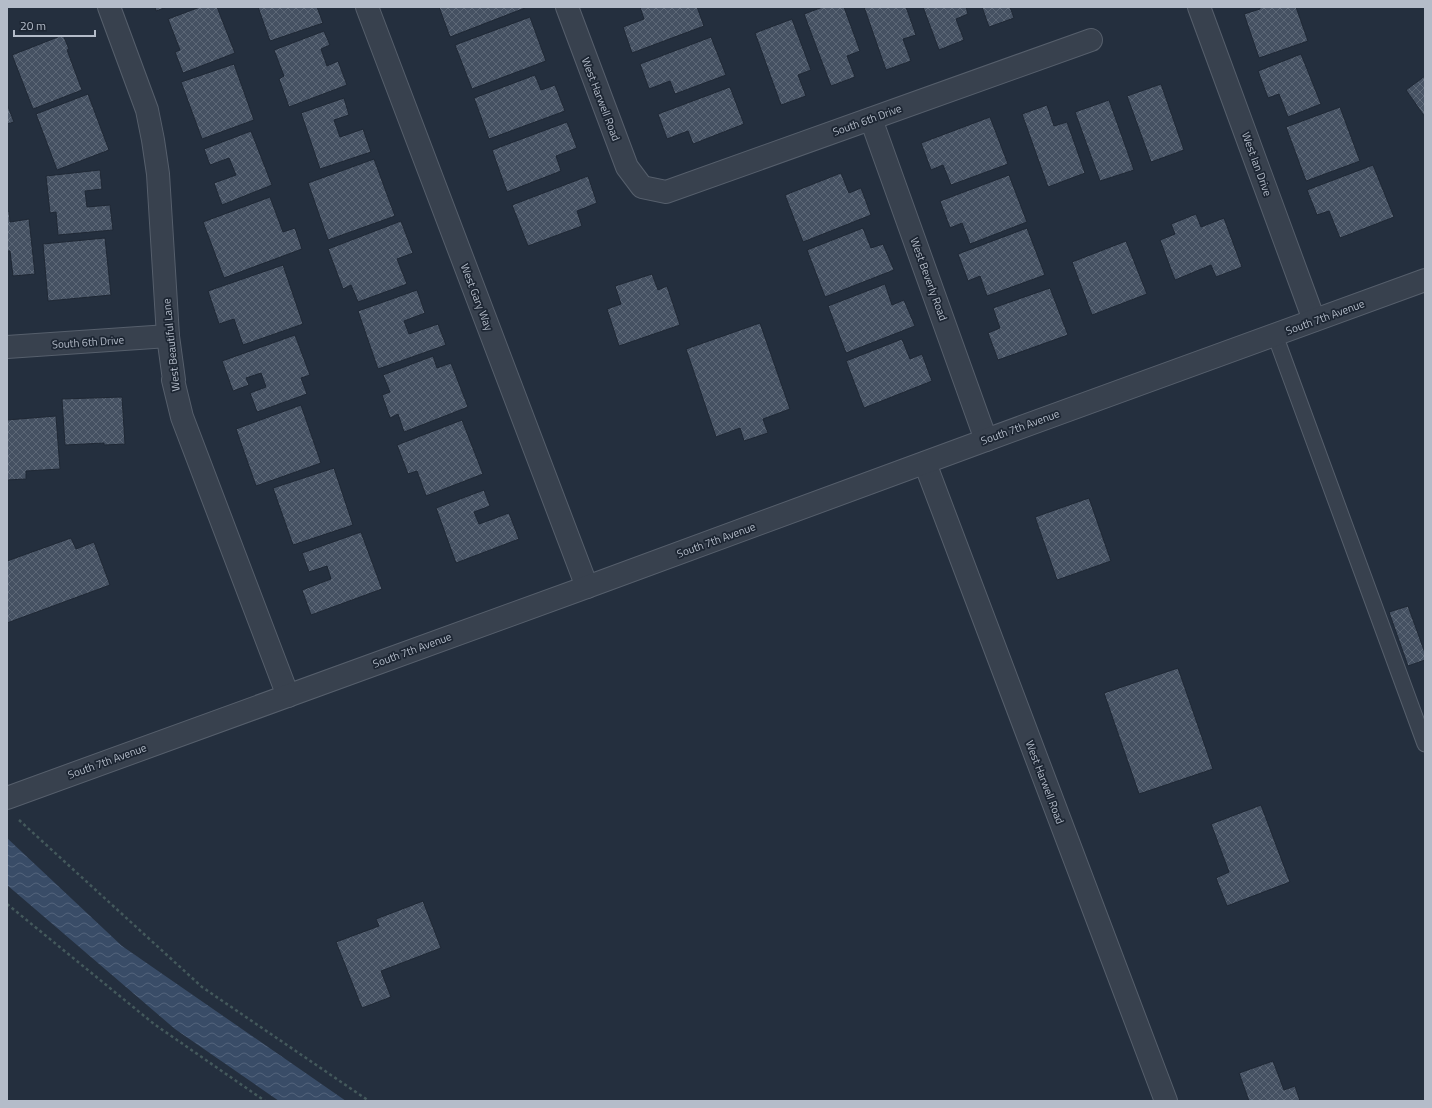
<svg xmlns="http://www.w3.org/2000/svg" width="1432" height="1108" viewBox="0 0 1432 1108" font-family="'Titillium Web',sans-serif">
<defs>
<pattern id="water-waves" width="16" height="10" patternUnits="userSpaceOnUse"><rect width="16" height="10" fill="#394c67"/><path d="M0 5q4-4 8 0t8 0" fill="none" stroke="#53647b"/></pattern>
<pattern id="building-cross-hatch" width="8" height="8" patternUnits="userSpaceOnUse"><rect width="8" height="8" fill="#455162"/><path d="M0 0l8 8M0 8l8-8" fill="none" stroke="#5d6877"/></pattern>
</defs>
<rect width="100%" height="100%" fill="#242f3e"/>
<polygon fill="url(#water-waves)" points="7,838 122,946 346,1101 279,1101 175,1029 7,885"/>
<g fill="url(#building-cross-hatch)" stroke="#1f2835">
<polygon points="155,7 167,7 156,11"/>
<polygon points="200,7 217,7 235,53 183,73 175,52 180,50 168,19"/>
<polygon points="258,7 317,7 323,23 270,41"/>
<polygon points="439,7 524,7 525,8 450,37"/>
<polygon points="640,7 697,7 704,26 632,53 623,27 644,19"/>
<polygon points="823,7 844,7 860,51 847,56 855,77 831,86 804,14"/>
<polygon points="864,7 906,7 916,35 903,39 911,61 886,70"/>
<polygon points="923,7 966,7 968,14 956,19 964,40 939,50"/>
<polygon points="982,7 1010,7 1014,18 989,27"/>
<polygon points="1260,7 1296,7 1308,41 1259,58 1244,14 1260,9"/>
<polygon points="530,17 546,61 472,89 455,45"/>
<polygon points="792,19 811,70 798,75 806,96 781,105 755,33"/>
<polygon points="324,31 330,45 321,49 327,66 338,61 347,85 289,107 279,79 284,76 274,50"/>
<polygon points="63,35 69,49 67,50 82,90 33,109 12,55"/>
<polygon points="711,37 726,75 675,94 670,81 649,89 640,64"/>
<polygon points="1301,54 1321,104 1288,117 1279,94 1268,98 1258,71"/>
<polygon points="234,64 254,120 202,139 181,82"/>
<polygon points="535,75 541,90 555,85 565,111 489,139 474,98"/>
<polygon points="1425,76 1425,117 1406,90"/>
<polygon points="1161,84 1184,150 1151,162 1127,96"/>
<polygon points="730,87 744,124 693,144 688,131 667,139 658,114"/>
<polygon points="88,94 109,150 57,170 36,114"/>
<polygon points="344,98 349,115 334,120 340,137 363,129 371,152 320,169 301,113"/>
<polygon points="1109,100 1134,170 1100,181 1075,112"/>
<polygon points="7,104 14,122 7,124"/>
<polygon points="1047,105 1054,126 1067,122 1085,173 1048,187 1022,114"/>
<polygon points="1340,107 1360,161 1306,181 1286,127"/>
<polygon points="990,117 1008,164 951,185 943,165 931,170 921,143"/>
<polygon points="567,122 577,148 556,156 561,171 507,192 492,150"/>
<polygon points="251,131 272,185 222,205 214,183 236,175 229,158 210,165 204,149"/>
<polygon points="374,159 395,216 328,240 308,183"/>
<polygon points="1373,165 1394,217 1340,238 1329,211 1317,215 1307,190"/>
<polygon points="100,170 102,189 85,191 87,207 110,205 113,230 58,235 56,212 50,213 46,176"/>
<polygon points="841,173 849,193 861,188 871,215 803,242 785,195"/>
<polygon points="1009,175 1027,222 970,244 962,223 950,228 940,201"/>
<polygon points="588,176 597,203 577,211 582,226 528,246 512,205"/>
<polygon points="270,197 283,232 295,228 302,249 224,278 203,222"/>
<polygon points="9,211 10,222 29,219 35,274 13,276 10,251 7,251 7,212"/>
<polygon points="1196,214 1201,227 1224,218 1242,267 1216,277 1211,265 1175,280 1160,240 1175,234 1171,224"/>
<polygon points="401,221 413,253 397,259 407,284 358,302 351,285 343,289 328,249"/>
<polygon points="863,228 871,248 883,244 894,270 825,297 807,250"/>
<polygon points="1027,228 1045,275 987,296 980,276 968,281 958,254"/>
<polygon points="105,238 111,295 48,301 43,244"/>
<polygon points="1126,241 1147,294 1092,315 1072,262"/>
<polygon points="283,265 303,324 243,345 234,319 219,324 208,291"/>
<polygon points="652,274 658,290 667,286 680,325 619,346 607,309 621,304 615,286"/>
<polygon points="885,284 892,305 904,300 915,326 846,353 828,306"/>
<polygon points="1050,288 1068,335 998,360 988,333 1000,328 993,308"/>
<polygon points="417,290 425,313 404,321 409,334 438,324 446,345 378,369 358,311"/>
<polygon points="760,323 790,409 763,419 768,433 744,441 740,428 716,437 686,349"/>
<polygon points="295,335 310,375 301,378 307,394 257,412 250,393 266,387 261,373 246,378 249,385 233,391 222,361"/>
<polygon points="902,339 910,359 922,354 932,381 864,408 846,361"/>
<polygon points="433,356 437,368 451,363 468,407 404,432 398,414 390,418 382,395 390,392 383,375"/>
<polygon points="122,397 125,444 104,445 104,443 65,445 62,399"/>
<polygon points="301,405 321,463 256,486 236,429"/>
<polygon points="56,416 60,469 26,471 26,479 7,480 7,420"/>
<polygon points="462,420 483,474 426,496 417,471 408,474 397,445"/>
<polygon points="334,468 353,525 293,545 273,488"/>
<polygon points="484,490 490,506 474,512 479,524 509,513 519,539 456,563 436,508"/>
<polygon points="1089,498 1111,561 1057,580 1035,517"/>
<polygon points="361,532 382,589 311,615 302,590 331,579 327,566 309,572 302,553"/>
<polygon points="71,538 76,549 94,542 110,585 7,623 7,561"/>
<polygon points="1408,606 1425,653 1425,660 1408,666 1389,612"/>
<polygon points="1178,668 1213,769 1139,794 1104,693"/>
<polygon points="1261,805 1290,882 1227,906 1216,878 1229,872 1211,824"/>
<polygon points="423,901 441,948 381,971 391,997 362,1008 336,942 379,926 376,919"/>
<polygon points="1273,1061 1284,1090 1295,1086 1300,1101 1249,1101 1239,1073"/>
</g>
<g fill="none" stroke-linecap="round" stroke-linejoin="round">
<defs>
<polyline id="service" points="1275,335 1425,744"/>
<g id="minor">
<polyline points="109,7 147,110 153,140 158,174 168,336 174,380 173,380 182,417 288,696"/>
<polyline points="367,7 587,587"/>
<polyline points="567,7 627,167 642,187 666,192 1091,40"/>
<polyline points="1199,7 1314,320"/>
<polyline points="871,119 986,440"/>
<polyline points="7,347 168,336"/>
<polyline points="925,463 1166,1101"/>
</g>
<polyline id="tertiary" points="7,798 587,587 986,440 1425,280"/>
</defs>
<use href="#service" stroke="#565f6c" stroke-width="17"/>
<use href="#minor" stroke="#565f6c" stroke-width="24"/>
<use href="#tertiary" stroke="#565f6c" stroke-width="24"/>
<g stroke="#44595c" stroke-width="2.5" stroke-dasharray="3 3" stroke-linecap="butt">
<polyline points="19,820 202,987 369,1101"/>
<polyline points="7,904 154,1024 265,1101"/>
</g>
<use href="#service" stroke="#38414e" stroke-width="15"/>
<use href="#minor" stroke="#38414e" stroke-width="22"/>
<use href="#tertiary" stroke="#38414e" stroke-width="22"/>
</g>
<g text-anchor="middle" stroke-width="3.5" stroke-linejoin="round" paint-order="stroke">
<g font-size="11" fill="#b4bcc9" stroke="#1d2633">
<text transform="translate(601 99) rotate(69)" y="4">West Harwell Road</text>
<text transform="translate(867 120) rotate(-20)" y="4">South 6th Drive</text>
<text transform="translate(1257 164) rotate(70)" y="4">West Ian Drive</text>
<text transform="translate(929 279) rotate(70)" y="4">West Beverly Road</text>
<text transform="translate(477 297) rotate(69)" y="4">West Gary Way</text>
<text transform="translate(1325 317) rotate(-20)" y="4">South 7th Avenue</text>
<text transform="translate(88 342) rotate(-4)" y="4">South 6th Drive</text>
<text transform="translate(171 345) rotate(-96)" y="4">West Beautiful Lane</text>
<text transform="translate(1020 427) rotate(-20)" y="4">South 7th Avenue</text>
<text transform="translate(716 540) rotate(-20)" y="4">South 7th Avenue</text>
<text transform="translate(412 650) rotate(-20)" y="4">South 7th Avenue</text>
<text transform="translate(107 761) rotate(-20)" y="4">South 7th Avenue</text>
<text transform="translate(1045 782) rotate(69)" y="4">West Harwell Road</text>
</g>
</g>
<rect width="1432" height="1108" fill="none" stroke="#b4bcc9" stroke-width="16"/>
<path d="M14 30v6h81v-6" fill="none" stroke="#b4bcc9" stroke-width="2"/>
<text x="20" y="30" font-size="12" fill="#b4bcc9" stroke="#1d2633" stroke-width="3" paint-order="stroke">20 m</text>
</svg>
